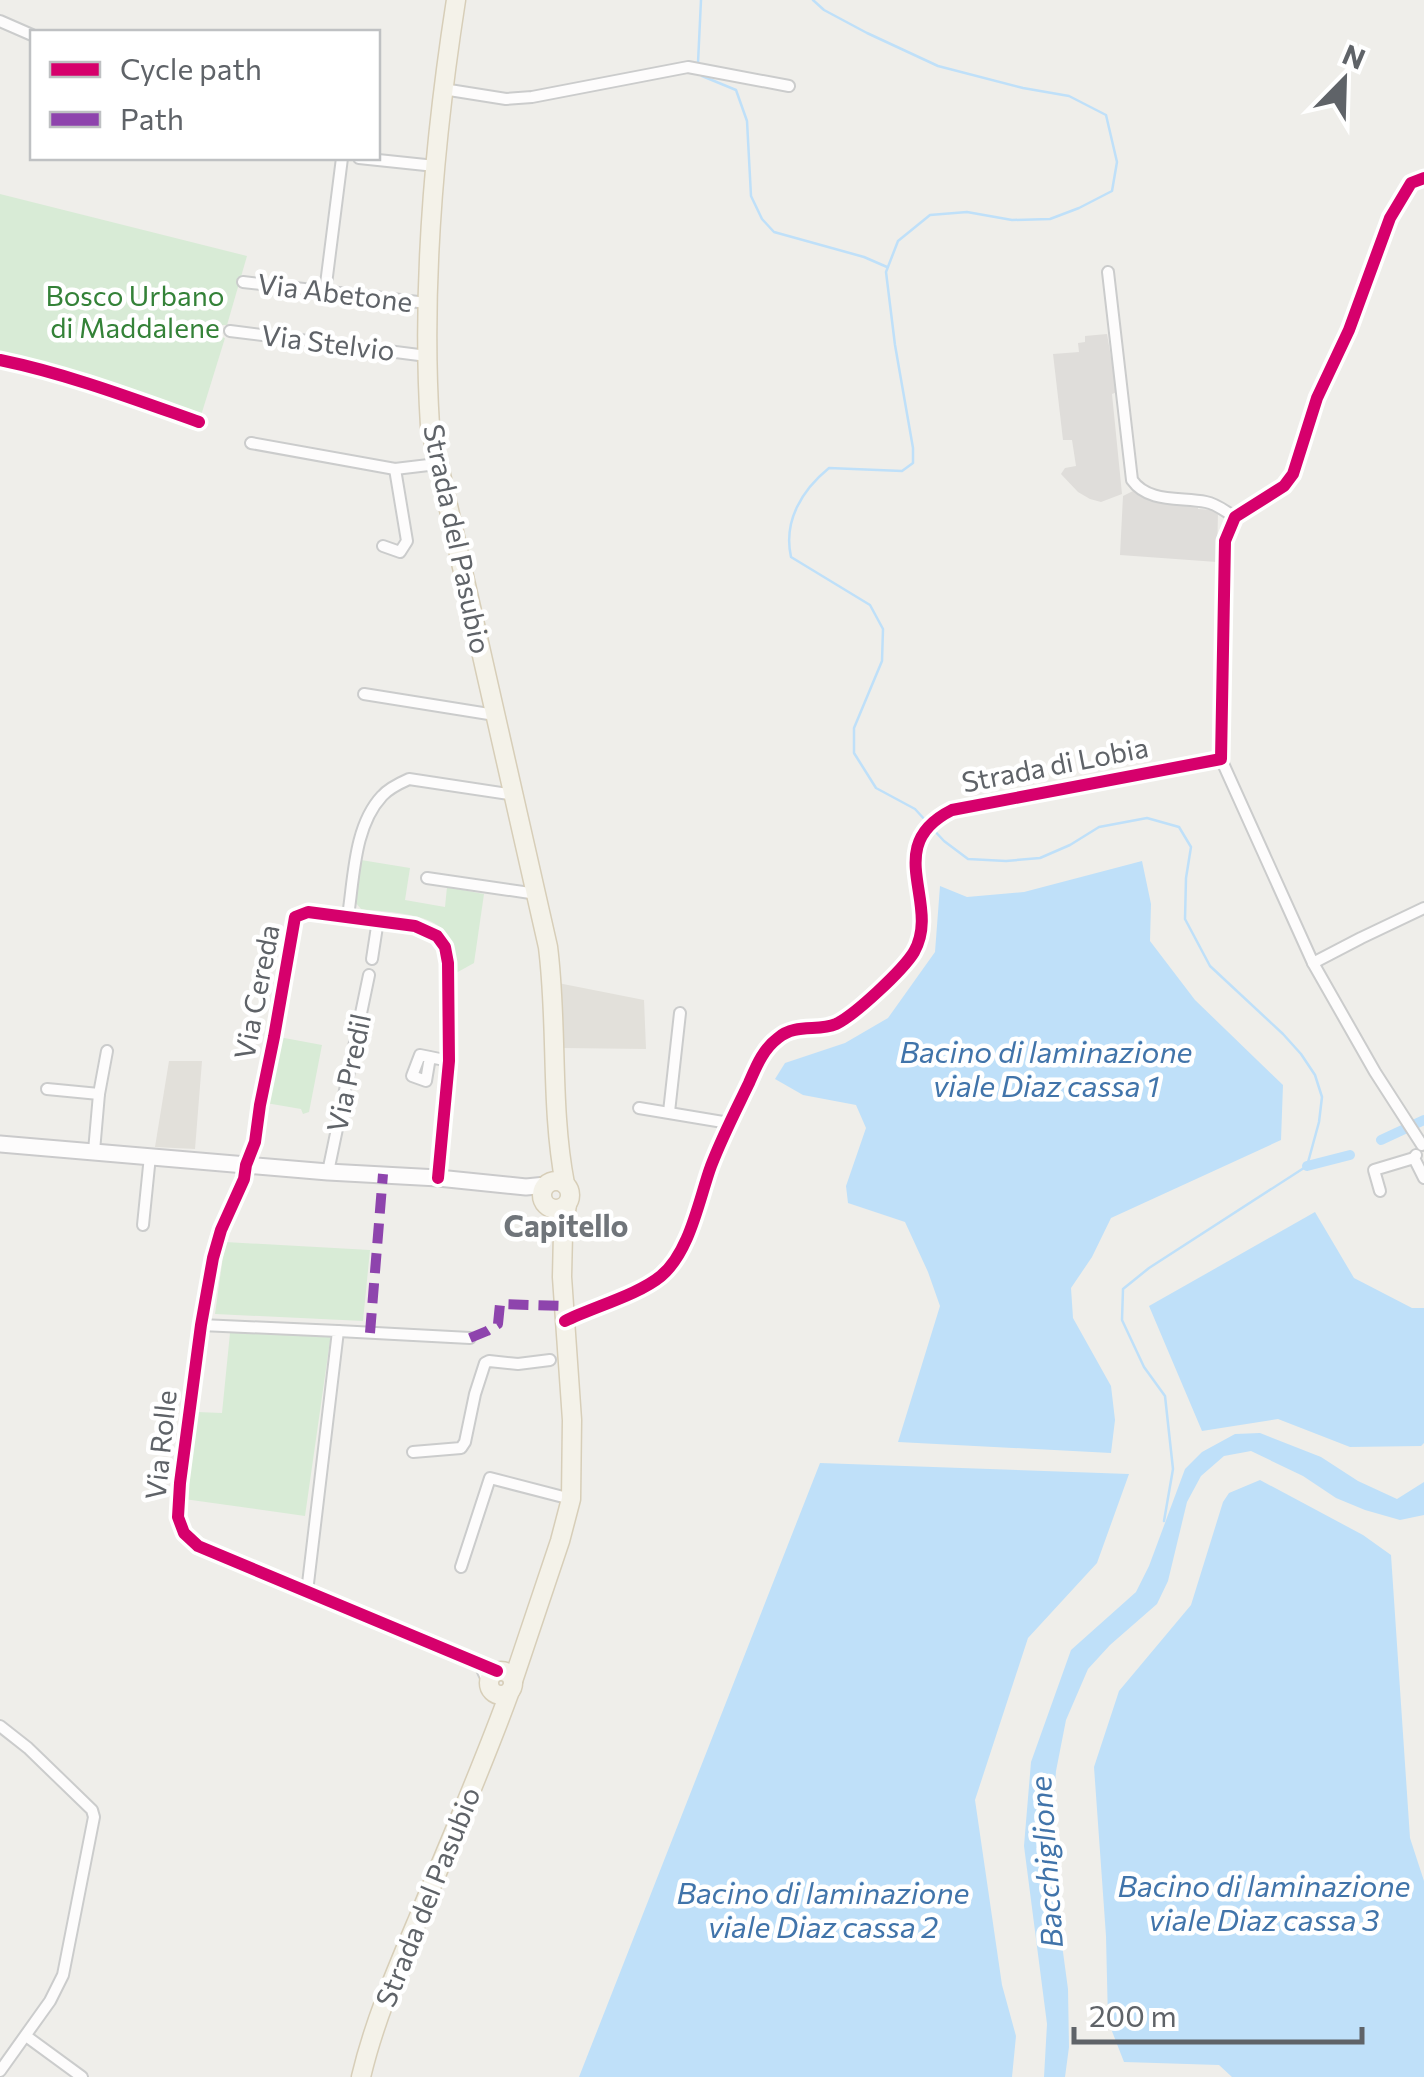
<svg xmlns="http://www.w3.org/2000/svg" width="1424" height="2077" viewBox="0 0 1424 2077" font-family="Commissioner,sans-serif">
<rect width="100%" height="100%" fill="#efeeea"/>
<g fill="#dfddda">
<polygon points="1107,334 1117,392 1112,394 1122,494 1101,502 1090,499 1078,492 1061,474 1065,468 1076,466 1072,440 1063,440 1053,354 1079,352 1078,343 1085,342 1085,336"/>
<polygon points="1135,490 1198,503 1198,509 1218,510 1217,562 1120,555 1123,496"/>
</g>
<g fill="#e2e0da">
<polygon points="558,983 644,1000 646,1049 563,1048"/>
<polygon points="169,1061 202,1061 195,1149 155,1147"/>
</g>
<g fill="#d8ebd6">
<path d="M0,194L247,256L227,325H217L215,335L225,338L199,422C134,398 68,374 0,360Z"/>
<path d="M361,860L410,868L405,900L445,907L447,887L484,894L474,963L456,973C455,963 455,949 451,940C437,911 388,913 361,909L356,903Z"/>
<polygon points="279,1037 322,1045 309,1112 303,1114 301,1109 266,1103 276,1053 279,1053 281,1044"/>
<polygon points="225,1242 370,1250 363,1321 215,1314"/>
<polygon points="236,1327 331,1334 305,1516 184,1499 197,1412 222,1413 230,1333 235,1333"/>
</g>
<g fill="#bfe0f9">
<polygon points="1142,861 1151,904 1150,941 1195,1000 1283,1085 1281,1140 1111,1218 1092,1257 1071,1288 1073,1318 1111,1386 1115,1420 1111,1453 898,1442 940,1306 928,1272 905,1222 848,1203 846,1186 866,1128 856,1105 803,1095 775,1079 785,1063 845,1043 888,1018 935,952 940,886 967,897 1024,892"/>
<polygon points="1315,1212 1354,1278 1412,1308 1424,1308 1424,1443 1421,1446 1350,1447 1278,1419 1202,1431 1149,1306"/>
<polygon points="1260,1433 1321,1457 1358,1481 1397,1499 1424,1482 1424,1515 1400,1520 1365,1510 1336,1498 1303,1476 1251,1451 1224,1456 1201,1476 1187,1502 1168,1581 1157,1604 1110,1645 1088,1669 1066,1720 1056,1771 1050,1856 1068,1989 1069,2047 1065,2077 1044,2077 1047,2024 1024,1846 1031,1762 1071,1650 1136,1592 1149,1566 1185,1469 1202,1452 1235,1434"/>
<polygon points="820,1463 1129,1474 1097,1563 1028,1638 975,1800 1002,1985 1016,2036 1012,2077 579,2077"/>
<polygon points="1260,1480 1363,1535 1391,1555 1410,1838 1424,1881 1424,2077 1232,2077 1219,2065 1124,2062 1108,2021 1106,1936 1094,1767 1119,1691 1191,1605 1223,1502 1229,1493"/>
</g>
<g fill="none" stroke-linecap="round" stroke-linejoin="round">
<g stroke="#bfe0f9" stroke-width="2.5">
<path d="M813,0L824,10L867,33L938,66L1023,88L1069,96L1106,115L1117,162L1112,191L1079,208L1050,219L1012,220L967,212L930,215L898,241L886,272L895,345L913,448V463L902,471L829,468C802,490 783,521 791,557L870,605L883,629L882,661L854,728V753L876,788L915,809L926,821"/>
<polyline points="698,63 701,0"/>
<polyline points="702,76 736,90 747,121 751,196 762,219 774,232 864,257 887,267"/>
<polyline points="931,827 944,841 968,859 1006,861 1040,858 1070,845 1099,827 1147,818 1179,827 1191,847 1186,878 1185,919 1210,966 1283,1034 1301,1054 1315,1075 1322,1097 1319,1122 1307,1166 1149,1268 1123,1289 1122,1320 1144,1367 1165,1396 1173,1469 1164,1521"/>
</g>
<g stroke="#bfe0f9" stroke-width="10">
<polyline points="1381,1140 1424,1120"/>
<polyline points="1307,1166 1350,1155"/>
</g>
<defs>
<g id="street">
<polyline points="0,21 32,35"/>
<polyline points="443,89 506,99 532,97 688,67 789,86"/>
<polyline points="359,158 435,166"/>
<path d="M1108,272L1132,480C1148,503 1180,497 1206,502C1217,504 1226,512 1235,517"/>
<polyline points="243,282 427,303"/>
<polyline points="325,292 342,158"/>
<polyline points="230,331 427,356"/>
<polyline points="251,443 395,469 437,464"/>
<polyline points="383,546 400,552 407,541 395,469"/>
<polyline points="364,694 495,715"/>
<polyline points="1221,759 1313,963 1375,1072 1422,1145"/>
<polyline points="427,878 537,894"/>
<path d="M348,916C354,877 354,826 382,796C389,788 400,783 409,779L515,795"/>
<polyline points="372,959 378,920"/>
<polyline points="1313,963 1361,938 1424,908"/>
<polyline points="430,1057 420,1055 412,1076 426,1081 430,1057 449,1061"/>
<polyline points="47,1089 99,1094"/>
<polyline points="639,1108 729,1123"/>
<polyline points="669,1112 680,1013"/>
<polyline points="94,1151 99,1094 107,1051"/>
<polyline points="1416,1155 1414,1158 1424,1178"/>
<polyline points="328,1172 369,975"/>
<polyline points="438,1178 449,1061 448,963 445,947 437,936 415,926 308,912 295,917 274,1037 260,1105 255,1142 246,1165 244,1179 221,1230 213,1258 201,1325 180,1483 178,1517 184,1533 198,1546 497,1671"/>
<polyline points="1380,1191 1374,1170 1414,1158"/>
<polyline points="143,1225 150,1156"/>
<path d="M565,1321C593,1307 638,1295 661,1276C690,1252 699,1199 711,1166C722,1137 736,1110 749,1083C756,1067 763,1049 778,1038C796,1023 818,1032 836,1024C855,1015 903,970 914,952C942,903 880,846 952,810L1221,759L1225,541L1235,517L1284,486L1293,474L1317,398L1349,330L1390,218L1411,183L1424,178"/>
<polyline points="201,1325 338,1331 307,1592"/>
<polyline points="338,1331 470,1338"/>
<polyline points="413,1452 461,1448 465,1442 475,1394 485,1363 489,1361 518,1364 550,1360"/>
<polyline points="461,1567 490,1478 571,1499"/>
<polyline points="480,1665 489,1684"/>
<polyline points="0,1726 28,1748 92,1810 94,1817 63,1975 50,2001 0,2071"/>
<polyline points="26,2036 82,2077"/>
</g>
<polyline id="secondary" points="0,1144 328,1172 438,1178 526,1187 546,1185"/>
<g id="primary">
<path d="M456,0C434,141 421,284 430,426L548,947C558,1026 550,1106 565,1184"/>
<circle cx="556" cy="1195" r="14"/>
<circle cx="501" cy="1683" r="12"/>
<polyline points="513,1681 560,1541 571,1499 572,1420 562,1277 563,1233 567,1204"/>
<path d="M361,2077C374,2022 396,1971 418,1919C449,1843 482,1768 510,1691"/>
</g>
</defs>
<use href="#street" stroke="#cbcccc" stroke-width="14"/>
<use href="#secondary" stroke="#cacacb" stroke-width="19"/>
<use href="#primary" stroke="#d7ceb8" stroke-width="21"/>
<use href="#street" stroke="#fdfcfc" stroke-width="10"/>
<use href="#secondary" stroke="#fdfcfc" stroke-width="15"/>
<use href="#primary" stroke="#f4f2e9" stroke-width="18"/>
<g stroke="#8e44ad" stroke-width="10" stroke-dasharray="20 10" stroke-linecap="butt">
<polyline points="370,1333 383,1174"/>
<polyline points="470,1338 487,1331 498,1324 500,1304 564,1306"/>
</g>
<defs>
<g id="cycleway">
<path d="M0,360C68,374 134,399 199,422"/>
<polyline points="438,1178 449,1061 448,963 445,947 437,936 415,926 308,912 295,917 274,1037 260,1105 255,1142 246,1165 244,1179 221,1230 213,1258 201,1325 180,1483 178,1517 184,1533 198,1546 497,1671"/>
<path d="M565,1321C593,1307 638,1295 661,1276C690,1252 699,1199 711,1166C722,1137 736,1110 749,1083C756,1067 763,1049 778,1038C796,1023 818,1032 836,1024C855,1015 903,970 914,952C942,903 880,846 952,810L1221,759L1225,541L1235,517L1284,486L1293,474L1317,398L1349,330L1390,218L1411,183L1424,178"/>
</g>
</defs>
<use href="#cycleway" stroke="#fff" stroke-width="19"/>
<use href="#cycleway" stroke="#d6006c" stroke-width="12"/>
</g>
<g text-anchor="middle" stroke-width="9" stroke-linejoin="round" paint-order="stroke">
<g font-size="28" fill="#5f6368" stroke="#fff">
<text transform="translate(335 293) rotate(7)" y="10">Via Abetone</text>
<text transform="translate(328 343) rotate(7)" y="10">Via Stelvio</text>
<text transform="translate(457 539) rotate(78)" y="10">Strada del Pasubio</text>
<text transform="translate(1055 765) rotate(-11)" y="10">Strada di Lobia</text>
<text transform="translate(257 992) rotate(-79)" y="10">Via Cereda</text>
<text transform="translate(349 1073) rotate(-78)" y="10">Via Predil</text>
<text transform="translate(161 1445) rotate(-84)" y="10">Via Rolle</text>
<text transform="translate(428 1897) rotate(-68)" y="10">Strada del Pasubio</text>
</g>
<g font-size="28" fill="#348238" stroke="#fff">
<text x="135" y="306">Bosco Urbano<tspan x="135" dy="32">di Maddalene</tspan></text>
</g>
<g font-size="30" font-style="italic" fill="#4174aa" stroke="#fff">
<text x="1046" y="1063">Bacino di laminazione<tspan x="1046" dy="34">viale Diaz cassa 1</tspan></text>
<text transform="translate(1047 1862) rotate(-94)" y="10">Bacchiglione</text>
<text x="1264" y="1897">Bacino di laminazione<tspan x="1264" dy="34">viale Diaz cassa 3</tspan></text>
<text x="823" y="1904">Bacino di laminazione<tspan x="823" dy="34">viale Diaz cassa 2</tspan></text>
</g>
<g font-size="30" font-weight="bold" fill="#70757a" stroke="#fff">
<text x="566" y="1237">Capitello</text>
</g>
</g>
<rect x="30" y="30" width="350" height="130" fill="#ffffff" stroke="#bfc1c3" stroke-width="2.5"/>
<rect x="50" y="62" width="50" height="15" fill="#d6006c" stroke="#bfc1c3" stroke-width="2.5"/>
<text x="120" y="80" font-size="30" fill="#5f6368">Cycle path</text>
<rect x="50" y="112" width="50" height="15" fill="#8e44ad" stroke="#bfc1c3" stroke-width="2.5"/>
<text x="120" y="130" font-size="30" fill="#5f6368">Path</text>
<g transform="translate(1344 80) rotate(23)" stroke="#ffffff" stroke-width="8" paint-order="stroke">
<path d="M0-8L18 38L0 25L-18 38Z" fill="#5f6368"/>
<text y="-15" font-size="28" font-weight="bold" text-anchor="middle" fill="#5f6368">N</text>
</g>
<path d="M1074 2027v15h288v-15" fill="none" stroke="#5f6368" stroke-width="5"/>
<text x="1089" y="2027" font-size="30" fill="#5f6368" stroke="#ffffff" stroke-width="8" paint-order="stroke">200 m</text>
</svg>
